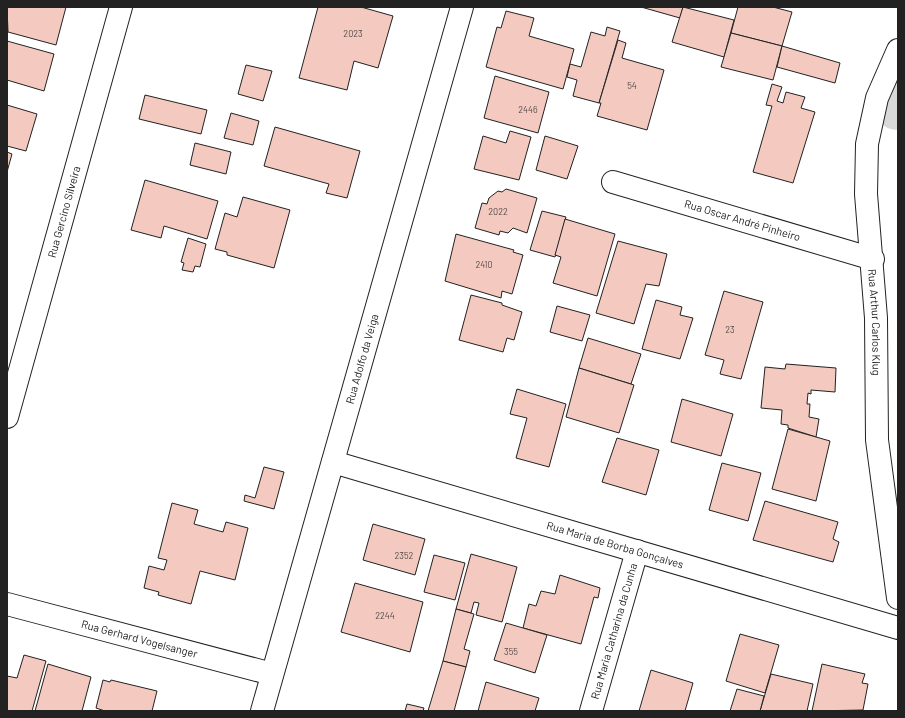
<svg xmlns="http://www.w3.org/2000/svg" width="905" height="718" viewBox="0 0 905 718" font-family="Barlow,sans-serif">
<rect width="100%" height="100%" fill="#fff"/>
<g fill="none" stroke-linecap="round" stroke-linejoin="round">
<polyline stroke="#d9d9d9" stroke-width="54" points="898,102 898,103"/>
</g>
<g fill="#f3c9c0" stroke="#222">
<polygon points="7,7 66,7 56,45 8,32"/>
<polygon points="318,7 361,7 393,16 378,68 354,61 347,90 299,78"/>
<polygon points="641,7 683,7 680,18"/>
<polygon points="683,7 734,20 724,57 672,42"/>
<polygon points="738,7 773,7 792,12 782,46 731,33"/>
<polygon points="506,11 534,18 529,36 574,49 563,89 486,67 497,27 501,28"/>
<polygon points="607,27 620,31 599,103 573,96 577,80 567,77 570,64 581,67 591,32 605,36"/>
<polygon points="731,33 782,46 773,80 721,67"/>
<polygon points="618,40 626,43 622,58 664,70 647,130 597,116 601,103 599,103"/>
<polygon points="7,41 54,54 44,91 7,80"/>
<polygon points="782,46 840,63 835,83 777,67"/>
<polygon points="246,65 272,71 263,101 238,94"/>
<polygon points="495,76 549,92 538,133 484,118"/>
<polygon points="772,84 782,87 777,101 783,103 786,92 805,97 801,108 815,112 793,183 753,172 772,106 766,105"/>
<polygon points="145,95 207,110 201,134 139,119"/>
<polygon points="7,105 37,114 26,151 7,146"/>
<polygon points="231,113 259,121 253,145 224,138"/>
<polygon points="275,127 360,151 347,198 326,193 329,184 264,166"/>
<polygon points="510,131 531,137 519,180 474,169 483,136 506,143"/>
<polygon points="545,136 578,146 567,179 536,170"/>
<polygon points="195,143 231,152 226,174 190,165"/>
<polygon points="7,152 12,154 7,172"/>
<polygon points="145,180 218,201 207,239 164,226 161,238 131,230"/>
<polygon points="506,189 537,198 527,233 513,228 508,233 500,231 499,235 475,228 482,203 487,204 489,198 498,191 502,192"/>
<polygon points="243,197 290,210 274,268 227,255 227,252 215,249 225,213 237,217"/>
<polygon points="542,211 566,217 555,257 530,250"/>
<polygon points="565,219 615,234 597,296 553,283 561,257 555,255"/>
<polygon points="456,234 514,250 513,252 523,255 512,294 502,291 501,298 445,281"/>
<polygon points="188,238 206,244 200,267 195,266 193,272 182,270 184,263 181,262"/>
<polygon points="618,241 667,254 659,286 646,284 634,324 596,313"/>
<polygon points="724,291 763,302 741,379 720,374 724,360 705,355"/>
<polygon points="471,295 502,303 502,305 522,312 514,340 507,338 503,352 459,340"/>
<polygon points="656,300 682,307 680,315 693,318 680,359 642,349"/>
<polygon points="557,306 590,315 582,341 550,332"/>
<polygon points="588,338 641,354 631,384 579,368"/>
<polygon points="786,364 836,368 835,392 811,390 811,394 808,393 807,404 810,404 809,417 819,419 816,437 788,428 788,425 781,424 782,410 761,408 765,367 785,369"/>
<polygon points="579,368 634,385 619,433 566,417"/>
<polygon points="517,389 566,404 549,467 516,458 527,418 510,414"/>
<polygon points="682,399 733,414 721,456 671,442"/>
<polygon points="788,429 830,441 816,501 772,489"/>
<polygon points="617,438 659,450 646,495 602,482"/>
<polygon points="722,463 761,473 748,521 709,510"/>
<polygon points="264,467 284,472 274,509 244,501 245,495 255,498"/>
<polygon points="765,501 838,522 833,539 839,542 833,562 753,540"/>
<polygon points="172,503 198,510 194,524 223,532 226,522 248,528 235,580 200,571 191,604 158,595 159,592 144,588 149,566 164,570 167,560 158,558"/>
<polygon points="373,524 425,539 415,575 363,560"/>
<polygon points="471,554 517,567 502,622 476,615 479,603 474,602 471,613 456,609"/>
<polygon points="434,555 465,563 455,600 424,592"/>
<polygon points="560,575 600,588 598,598 594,597 581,644 523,628 529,604 536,606 541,591 555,594"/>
<polygon points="355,583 423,602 410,652 341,632"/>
<polygon points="456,609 474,614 464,649 470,651 466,667 443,661"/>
<polygon points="506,623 547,635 535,673 494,660"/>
<polygon points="740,634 779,645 765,693 726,681"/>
<polygon points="24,655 46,661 32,711 7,711 7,676 17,678"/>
<polygon points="443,661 466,667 454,711 428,711"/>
<polygon points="48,664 91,677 82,711 35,711"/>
<polygon points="822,664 865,674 862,683 868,684 863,710 812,711"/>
<polygon points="651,670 693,683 685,711 639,711"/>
<polygon points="771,674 813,684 807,711 760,711"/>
<polygon points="103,680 110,682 111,680 157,691 152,711 105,711 96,708"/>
<polygon points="486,682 539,698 535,711 478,711"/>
<polygon points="737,689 764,696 760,711 730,711"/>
<polygon points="407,704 424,708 423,711 405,711"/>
</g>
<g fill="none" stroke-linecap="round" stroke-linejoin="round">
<defs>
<g id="minor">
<path id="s1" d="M898,50L877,98L867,144L866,194L876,318L877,440L898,598"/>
<path id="s2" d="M613,182L873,259"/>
<path id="s3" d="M7,417L121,7"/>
<path id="s4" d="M333,462L898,628"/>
<path id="s5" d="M7,604L272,674"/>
<path id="s6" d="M591,711L637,551"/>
</g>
<g id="tertiary">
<path id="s7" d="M262,711L462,7"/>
</g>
</defs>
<use href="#minor" stroke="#222" stroke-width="24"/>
<use href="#tertiary" stroke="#222" stroke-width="24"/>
<use href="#minor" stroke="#fff" stroke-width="22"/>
<use href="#tertiary" stroke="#fff" stroke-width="22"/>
</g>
<g text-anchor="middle" stroke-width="3" stroke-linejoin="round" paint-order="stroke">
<g font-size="9" fill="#564c4a">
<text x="353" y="37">2023</text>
<text x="632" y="89">54</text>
<text x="528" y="113">2446</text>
<text x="498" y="215">2022</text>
<text x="484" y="268">2410</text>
<text x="730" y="333">23</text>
<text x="404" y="559">2352</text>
<text x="385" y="619">2244</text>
<text x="511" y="655">355</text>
</g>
<g font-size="11" fill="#222" stroke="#fff">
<text dy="4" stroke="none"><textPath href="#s3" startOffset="213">Rua Gercino Silveira</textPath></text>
<text dy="4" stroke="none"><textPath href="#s2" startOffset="135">Rua Oscar André Pinheiro</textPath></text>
<text dy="4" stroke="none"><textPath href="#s1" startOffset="278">Rua Arthur Carlos Klug</textPath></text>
<text dy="4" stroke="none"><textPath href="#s7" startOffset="366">Rua Adolfo da Veiga</textPath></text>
<text dy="4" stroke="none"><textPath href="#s4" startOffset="294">Rua Maria de Borba Gonçalves</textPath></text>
<text dy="4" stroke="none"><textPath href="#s6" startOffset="83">Rua Maria Catharina da Cunha</textPath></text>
<text dy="4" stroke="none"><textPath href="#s5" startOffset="137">Rua Gerhard Vogelsanger</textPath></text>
</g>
</g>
<rect width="905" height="718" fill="none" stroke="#222222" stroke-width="16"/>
</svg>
